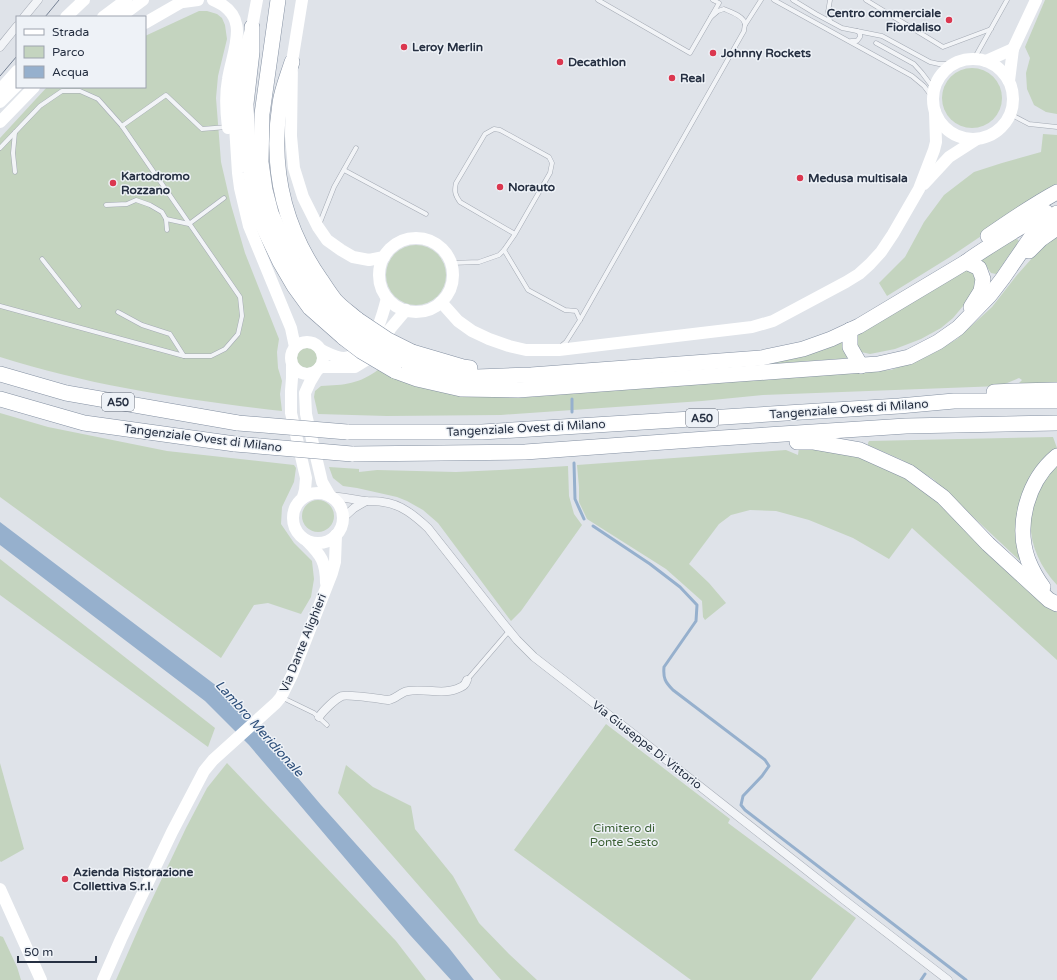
<svg xmlns="http://www.w3.org/2000/svg" width="1057" height="980" viewBox="0 0 1057 980" font-family="'Varela Round',sans-serif">
<rect width="100%" height="100%" fill="#dfe3e9"/>
<g fill="#c4d4bf">
<polygon points="1045,0 1057,0 1057,114 1046,112 1034,105 1027,89 1026,73 1030,58 1025,47"/>
<path d="M199,11H207L217,14L222,18L225,25L227,39L218,76L216,98L221,162L231,205L245,253L279,339L277,352L278,368L282,381L280,394L282,411C187,400 91,386 0,357V138L47,87H145V36Z"/>
<circle cx="972" cy="98" r="30"/>
<polygon points="1043,134 1057,135 1057,185 950,257 887,296 879,283 905,257 924,222 944,195 974,172 1002,163 1041,152"/>
<path d="M1057,234V384L1017,385L1022,380L1019,378L1000,386L763,395L702,401L501,415L387,416L318,414L314,397L315,391L321,386C344,385 360,384 379,369L461,395L518,398L811,374L891,370L928,356L957,339L992,307L1017,275L1042,247Z"/>
<polygon points="1016,238 1019,241 996,274 991,273 981,259"/>
<circle cx="416" cy="275" r="30"/>
<polygon points="972,270 979,276 974,293 953,318 941,328 921,339 895,349 870,354 861,352 857,346 858,334 964,271"/>
<polygon points="846,340 851,358 755,365"/>
<circle cx="307" cy="358" r="10"/>
<polygon points="0,413 48,427 167,451 294,465 296,468 294,482 282,507 281,524 294,543 312,561 314,579 311,597 301,614 268,603 254,605 221,658 0,497"/>
<polygon points="1053,437 1057,448 1040,465 1024,557 1019,560 933,479 902,460 868,445 868,443 869,441"/>
<polygon points="799,447 849,453 890,468 928,492 1057,610 1057,660 912,528 889,559 853,538 809,520 776,511 750,510 731,515 719,524 689,564 709,583 726,603 705,620 703,617 702,601 666,569 587,519 579,502 579,487 577,465 786,450 798,455"/>
<path d="M1057,464V585C1032,558 1022,523 1039,489C1043,480 1051,472 1057,464Z"/>
<polygon points="568,466 569,496 574,514 582,525 521,611 511,621 438,523 423,510 407,501 397,497 357,488 343,486 333,478 329,467 359,469 359,472 377,470 456,472 518,469"/>
<circle cx="318" cy="516" r="16"/>
<polygon points="0,559 215,728 208,747 0,595"/>
<polygon points="606,724 730,819 728,823 856,918 811,980 691,980 514,850"/>
<polygon points="0,763 24,849 1,862 0,861"/>
<polygon points="227,763 396,941 426,980 116,980 145,914 186,828 207,788"/>
<polygon points="346,765 373,787 411,806 415,829 453,876 479,923 509,954 537,980 501,980 338,793"/>
<polygon points="0,936 3,937 17,967 21,980 0,980"/>
</g>
<polygon fill="#96b0cd" points="0,522 226,693 321,805 449,948 474,980 451,980 410,935 249,745 205,701 0,545"/>
<g fill="none" stroke-linecap="round" stroke-linejoin="round">
<g stroke="#96b0cd" stroke-width="3">
<polyline points="572,399 572,412"/>
<polyline points="574,463 575,499 584,519"/>
<path d="M593,526L650,564L680,587L697,605L696,621L664,667C663,678 665,682 673,690L765,760L769,766L762,776L743,796L741,805L745,810L966,980"/>
<polyline points="921,980 925,974"/>
</g>
<defs>
<g id="lane">
<polyline points="598,0 690,53 719,3 713,0"/>
<polyline points="774,0 912,76 924,86 933,98"/>
<polyline points="793,0 816,14 842,28 882,36 930,62 939,64 952,64"/>
<polyline points="830,0 828,12 830,21"/>
<polyline points="866,0 943,47 991,29"/>
<polyline points="745,25 761,0"/>
<polyline points="851,41 857,41 860,37 860,33 857,31"/>
<polyline points="876,43 914,64 922,73 934,89"/>
<polyline points="974,59 1007,0"/>
<polyline points="1010,114 1029,124 1057,127"/>
<polyline points="122,126 166,95 202,129 227,127"/>
<polyline points="15,132 13,153 15,172"/>
<polyline points="0,148 40,106 62,91 80,91 98,99 122,126 240,297 242,316 238,334 225,349 211,356 184,356 0,306"/>
<polyline points="344,170 426,214"/>
<polyline points="106,205 127,204 136,200 150,205 162,212 166,219 167,230"/>
<polyline points="166,219 189,224 224,198"/>
<polyline points="319,225 334,187 356,148"/>
<polyline points="504,250 528,290 565,310 576,311 580,320"/>
<polyline points="42,259 79,306"/>
<path d="M451,263L479,262L499,255L504,250L515,234L550,173L552,163L549,157L500,130L494,129L485,134L456,183C454,191 455,195 460,202L515,234"/>
<polyline points="118,312 142,325 170,334 184,356"/>
<path d="M560,347L566,342L580,320L744,31C744,29 745,25 745,24C744,16 731,12 724,9L718,11L711,17"/>
<polyline points="467,680 509,631"/>
<polyline points="281,697 314,713 327,725"/>
</g>
<g id="street">
<polyline points="24,17 38,0"/>
<polyline points="0,47 17,26"/>
<path d="M330,496C342,497 353,499 364,501C370,501 377,501 383,502C401,504 415,516 428,528L503,623L517,640L534,657L636,736L843,899L948,980"/>
<polyline points="343,518 354,508 366,501"/>
<path d="M319,717C323,711 335,699 342,696C348,694 380,699 389,700C397,698 401,692 408,691C425,688 445,696 461,687C464,686 466,683 467,680"/>
</g>
<g id="highway">
<polyline points="278,0 262,114 261,162 265,190 271,213 291,258 310,288 335,316 352,331"/>
<polyline points="252,27 252,52 246,104 248,149 253,190 258,216 280,262 294,286 310,308 344,338"/>
<path d="M292,62C288,75 282,89 280,103C270,167 283,226 321,280C325,286 330,294 335,300C341,307 350,313 358,320"/>
<path d="M988,236C1011,220 1033,205 1057,192"/>
<polyline points="1029,251 1041,239 1057,228"/>
<polyline points="966,262 979,268 983,279 981,291 971,307"/>
<polyline points="850,330 850,347 861,366"/>
<polyline points="412,352 463,367 470,368"/>
<path d="M405,361L443,374L477,377L531,375L761,358L803,349L831,339L859,326L966,262C991,244 1019,228 1046,212"/>
<polyline points="395,371 417,379 461,389 518,390 878,364 909,357 938,342 958,328 990,295 1003,278 1038,227 1057,213"/>
<polyline points="0,374 66,393 238,423"/>
<polyline points="994,392 1014,391 1057,390"/>
<polyline points="0,399 84,423 235,444"/>
<polyline points="347,432 482,432 899,406 954,401 1057,401"/>
<polyline points="797,442 814,442 860,450 909,472 943,497 988,544 1049,600 1057,604"/>
<polyline points="352,454 525,452 706,439 906,426 1057,423"/>
<path d="M1043,587C1037,579 1032,570 1028,560C1015,524 1028,480 1057,456"/>
</g>
</defs>
<use href="#lane" stroke="#a4aab4" stroke-width="5"/>
<use href="#street" stroke="#a4aab4" stroke-width="9"/>
<use href="#highway" stroke="#8490a2" stroke-width="16"/>
<use href="#lane" stroke="#f2f4f7" stroke-width="4"/>
<use href="#street" stroke="#f2f4f7" stroke-width="8"/>
<g stroke="#fff" stroke-width="12">
<path d="M213,0C252,16 233,48 228,79C225,95 226,112 228,128"/>
<polyline points="257,0 252,27 238,73 236,82 235,126 238,173 240,188 249,226 291,328 295,347"/>
<polyline points="302,0 292,62 291,136 294,168 303,197 318,227 327,240 341,250 353,257 369,260 384,257"/>
<polyline points="183,2 198,0"/>
<polyline points="66,17 84,0"/>
<polyline points="103,17 126,0"/>
<polyline points="120,17 143,0"/>
<polyline points="145,23 185,0"/>
<circle cx="973" cy="99" r="40"/>
<polyline points="986,61 1013,49"/>
<polyline points="1009,81 1013,49 1036,0"/>
<polyline points="0,90 17,71"/>
<polyline points="0,102 17,85"/>
<polyline points="0,122 34,87"/>
<polyline points="924,184 949,157 977,139"/>
<circle cx="416" cy="275" r="37"/>
<polyline points="441,302 458,321 472,331 489,339 509,346 526,350 559,350 752,327 773,321 846,282 859,274 870,264 881,252 893,234 919,189 934,150 936,142 935,112"/>
<circle cx="307" cy="358" r="16"/>
<path d="M321,350C328,353 336,358 344,358C350,358 356,354 361,350C377,336 382,318 387,298"/>
<polyline points="292,366 292,378 291,391 291,413 306,478 305,490 303,497"/>
<polyline points="320,367 355,367 368,359 381,345 390,329 406,310"/>
<polyline points="316,372 310,382 305,393 306,414 322,482 330,496"/>
<circle cx="318" cy="518" r="25"/>
<path d="M307,541C321,555 326,562 326,583"/>
<polyline points="0,889 41,980"/>
<polyline points="103,980 121,939 172,832 204,771 213,760 276,703 281,697 292,675 332,573 335,562 336,535"/>
</g>
<use href="#highway" stroke="#fff" stroke-width="15"/>
<g stroke="#768295" stroke-width="1">
<polyline points="45,17 59,0"/>
<polyline points="0,76 17,56"/>
</g>
<defs>
<g id="highway-bridge">
<polyline points="358,320 388,340 412,352"/>
<polyline points="352,331 381,350 405,361"/>
<polyline points="344,338 361,351 395,371"/>
<polyline points="238,423 347,432"/>
<polyline points="235,444 352,454"/>
</g>
</defs>
<use href="#highway-bridge" stroke="#8490a2" stroke-width="16" stroke-linecap="butt"/>
<use href="#highway-bridge" stroke="#fff" stroke-width="15"/>
</g>
<g fill="#db374f" stroke="#eef2f7" stroke-width="1.5">
<circle cx="949" cy="20" r="4"/>
<circle cx="404" cy="47" r="4"/>
<circle cx="713" cy="53" r="4"/>
<circle cx="560" cy="62" r="4"/>
<circle cx="672" cy="78" r="4"/>
<circle cx="800" cy="178" r="4"/>
<circle cx="113" cy="183" r="4"/>
<circle cx="500" cy="187" r="4"/>
<circle cx="65" cy="879" r="4"/>
</g>
<g text-anchor="middle" stroke-width="3" stroke-linejoin="round" paint-order="stroke">
<g fill="#eef2f7" stroke="#626a78" stroke-width="1">
<rect x="102" y="393" width="32" height="18" rx="3"/>
<rect x="686" y="409" width="32" height="18" rx="3"/>
</g>
<g font-size="11" font-weight="bold" fill="#263042">
<text x="118" y="406">A50</text>
<text x="702" y="422">A50</text>
</g>
<g font-size="12" font-weight="bold" fill="#263042" stroke="#eef2f7" text-anchor="start">
<text x="941" y="17" text-anchor="end">Centro commerciale<tspan x="941" dy="14">Fiordaliso</tspan></text>
<text x="412" y="51">Leroy Merlin</text>
<text x="721" y="57">Johnny Rockets</text>
<text x="568" y="66">Decathlon</text>
<text x="680" y="82">Real</text>
<text x="121" y="180">Kartodromo<tspan x="121" dy="14">Rozzano</tspan></text>
<text x="808" y="182">Medusa multisala</text>
<text x="508" y="191">Norauto</text>
<text x="73" y="876">Azienda Ristorazione<tspan x="73" dy="14">Collettiva S.r.l.</tspan></text>
</g>
<g font-size="12" fill="#263042" stroke="#eef2f7">
<text transform="translate(849 409) rotate(-4)" y="4">Tangenziale Ovest di Milano</text>
<text transform="translate(526 428) rotate(-3)" y="4">Tangenziale Ovest di Milano</text>
<text transform="translate(203 438) rotate(7)" y="4">Tangenziale Ovest di Milano</text>
<text transform="translate(303 643) rotate(-68)" y="4">Via Dante Alighieri</text>
<text transform="translate(647 745) rotate(38)" y="4">Via Giuseppe Di Vittorio</text>
</g>
<g font-size="12" fill="#3a5f32" stroke="#eef2f7">
<text x="624" y="832">Cimitero di<tspan x="624" dy="14">Ponte Sesto</tspan></text>
</g>
<g font-size="13" font-style="italic" fill="#2c4e7a" stroke="#eef2f7">
<text transform="translate(260 728) rotate(48)" y="5">Lambro Meridionale</text>
</g>
</g>
<rect x="16" y="16" width="130" height="72" fill="#eef2f7" stroke="#9ea4af"/>
<rect x="24" y="29" width="20" height="6" fill="#ffffff" stroke="#9ea4af"/>
<text x="52" y="36" font-size="12" fill="#263042">Strada</text>
<rect x="24" y="46" width="20" height="12" fill="#c4d4bf" stroke="#9ea4af"/>
<text x="52" y="56" font-size="12" fill="#263042">Parco</text>
<rect x="24" y="66" width="20" height="12" fill="#96b0cd" stroke="#9ea4af"/>
<text x="52" y="76" font-size="12" fill="#263042">Acqua</text>
<path d="M18 956v6h78v-6" fill="none" stroke="#263042" stroke-width="2"/>
<text x="24" y="956" font-size="12" fill="#263042" stroke="#eef2f7" stroke-width="3" paint-order="stroke">50 m</text>
</svg>
